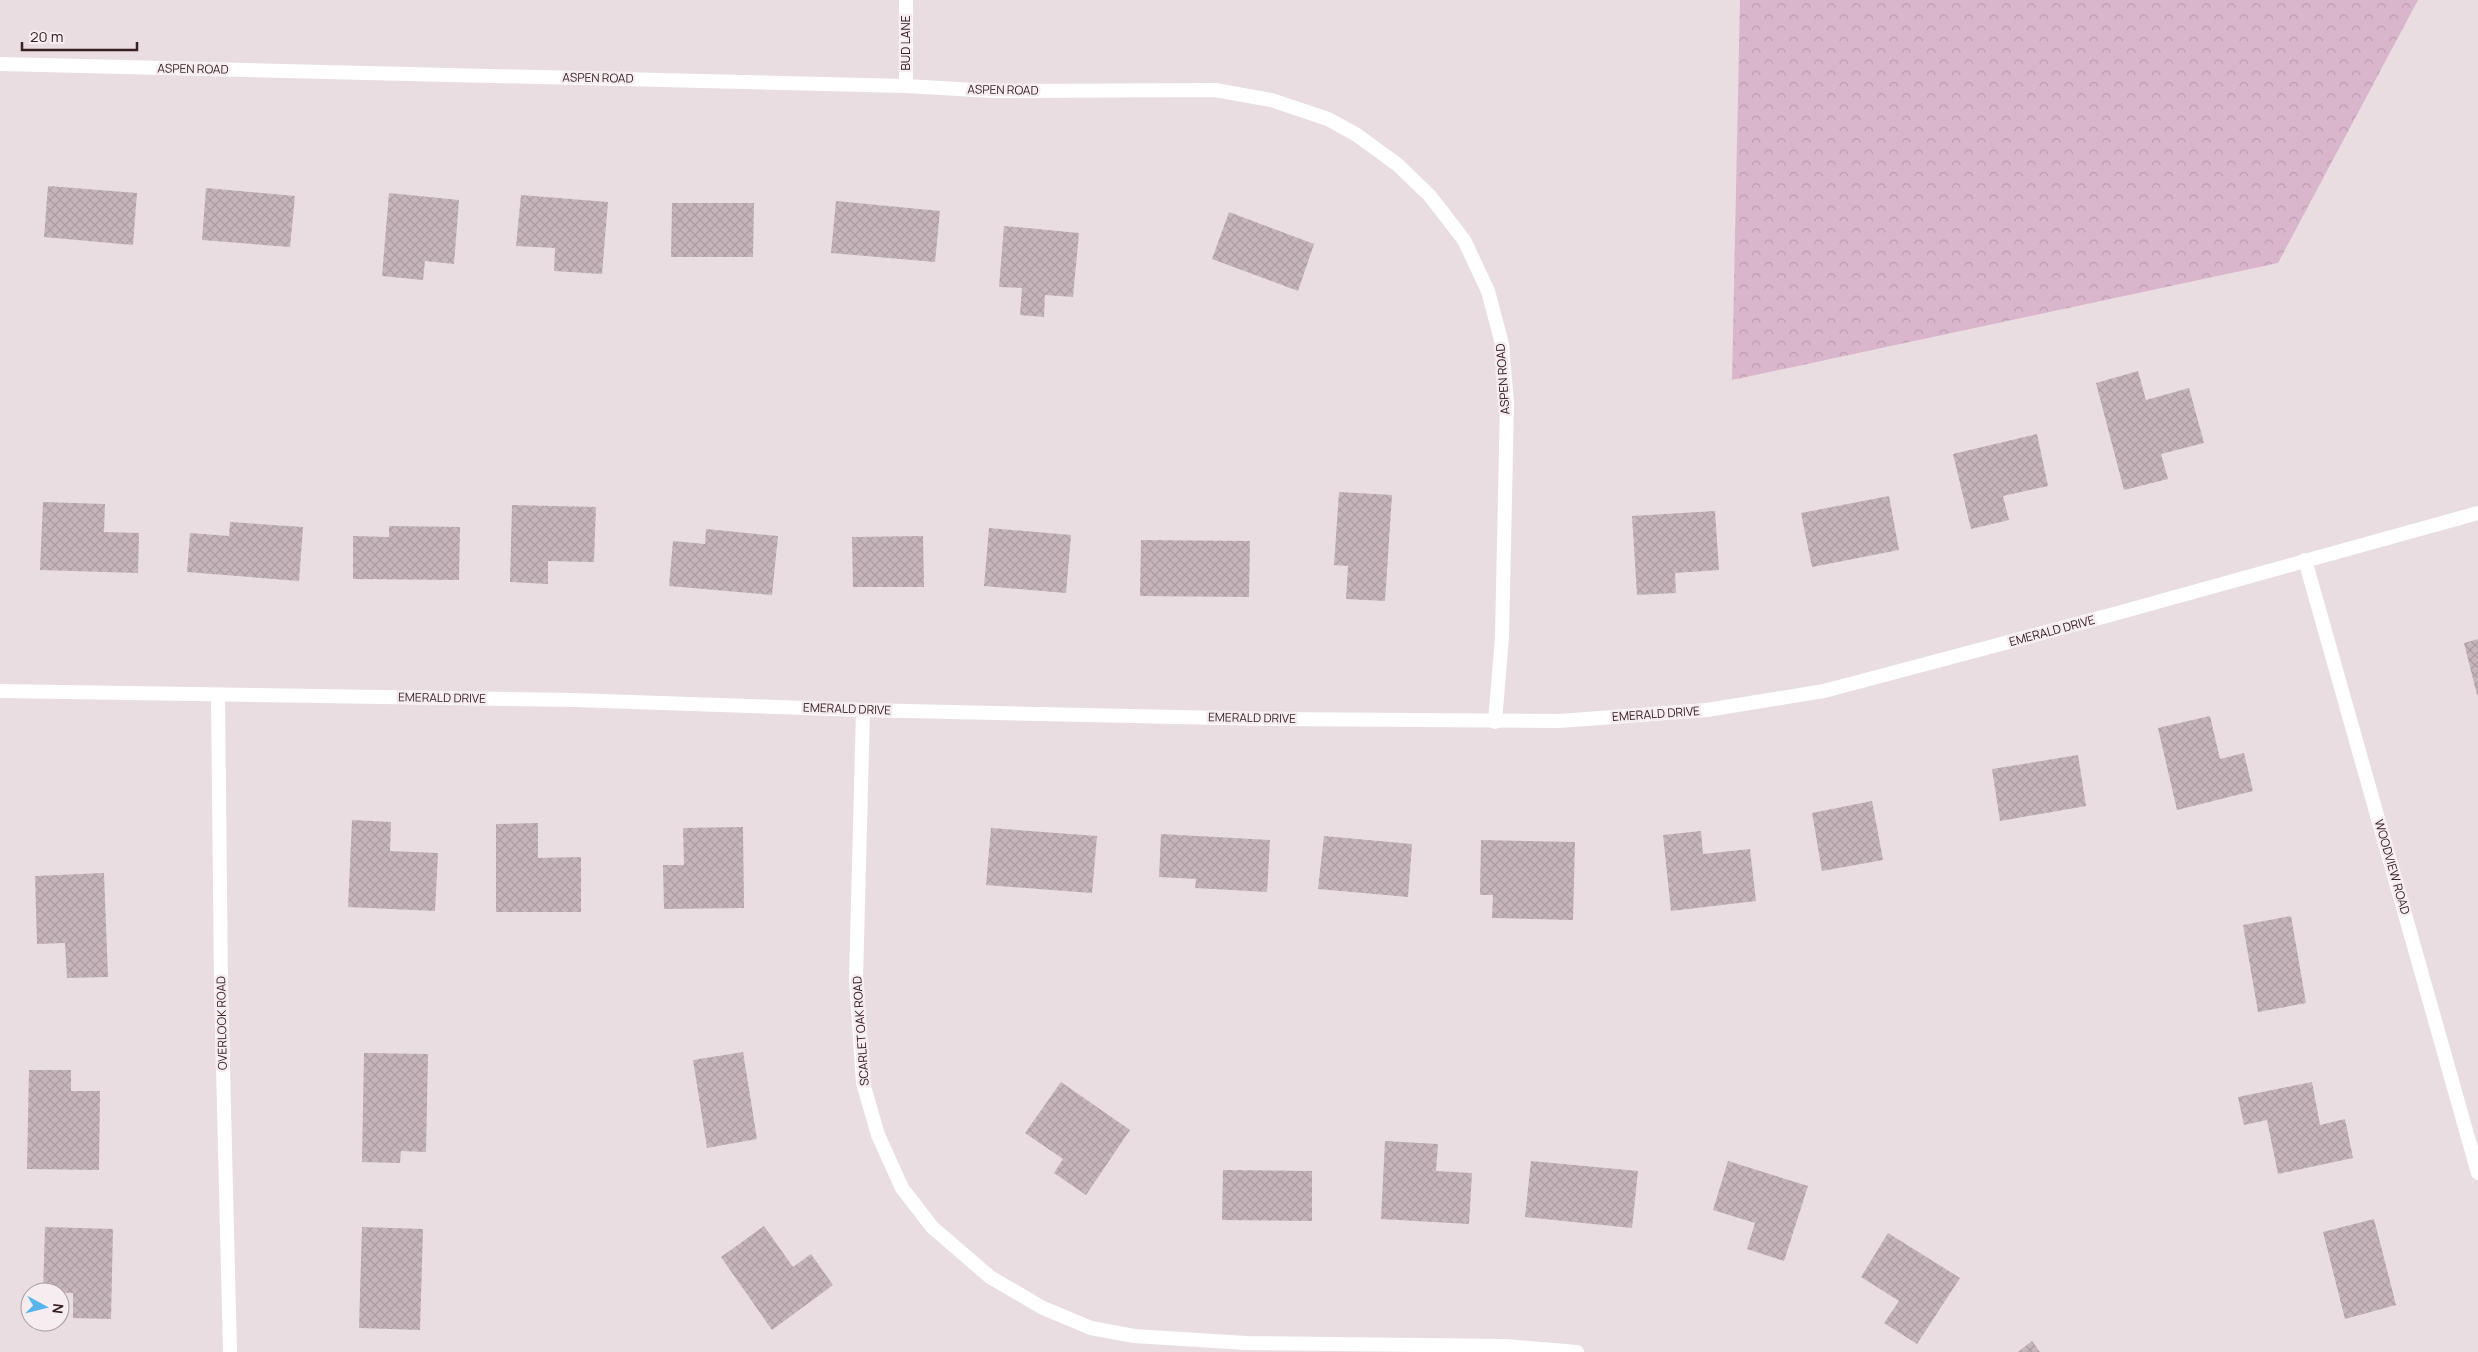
<svg xmlns="http://www.w3.org/2000/svg" width="2478" height="1352" viewBox="0 0 2478 1352" font-family="Manrope,sans-serif">
<defs>
<pattern id="forest-crowns" width="20" height="18" patternUnits="userSpaceOnUse" patternTransform="scale(1.25)"><rect width="20" height="18" fill="#dab6cc"/><path d="M2 6a3 3 0 1 1 6 0M12 15a3 3 0 1 1 6 0" fill="none" stroke="#bc9caf"/></pattern>
<pattern id="building-cross-hatch" width="8" height="8" patternUnits="userSpaceOnUse" patternTransform="scale(1.25)"><rect width="8" height="8" fill="#c6b6bb"/><path d="M0 0l8 8M0 8l8-8" fill="none" stroke="#ab9ca0"/></pattern>
</defs>
<rect width="100%" height="100%" fill="#e9dde1"/>
<polygon fill="url(#forest-crowns)" points="1740,0 2418,0 2278,263 1732,380"/>
<g fill="url(#building-cross-hatch)">
<polygon points="48,186 137,193 133,245 44,237"/>
<polygon points="206,188 295,196 290,247 202,240"/>
<polygon points="389,193 459,200 454,264 425,261 423,280 382,276"/>
<polygon points="521,195 608,202 602,274 554,271 555,248 516,246"/>
<polygon points="836,201 940,211 935,262 831,253"/>
<polygon points="672,203 754,203 753,257 671,257"/>
<polygon points="1229,212 1314,244 1298,291 1212,259"/>
<polygon points="1004,226 1079,233 1073,297 1045,295 1044,317 1020,315 1022,288 999,287"/>
<polygon points="2138,371 2146,400 2189,388 2204,443 2161,454 2168,479 2124,490 2096,383"/>
<polygon points="2037,434 2048,486 2003,496 2009,520 1971,529 1953,454"/>
<polygon points="1339,492 1392,495 1385,601 1346,599 1348,566 1334,565"/>
<polygon points="1889,496 1899,550 1812,567 1801,513"/>
<polygon points="43,502 105,504 104,532 139,533 138,573 40,570"/>
<polygon points="512,505 596,507 594,562 548,561 548,584 510,582"/>
<polygon points="1715,511 1719,570 1675,573 1676,593 1637,595 1632,516"/>
<polygon points="230,522 303,527 299,581 187,572 190,533 229,536"/>
<polygon points="389,526 460,527 459,580 353,579 353,536 389,537"/>
<polygon points="989,528 1071,535 1066,593 984,586"/>
<polygon points="706,529 778,536 772,595 669,586 673,541 705,544"/>
<polygon points="923,536 924,587 853,587 852,537"/>
<polygon points="1141,540 1250,541 1249,597 1140,596"/>
<polygon points="2478,639 2478,695 2477,695 2464,643"/>
<polygon points="2210,716 2220,759 2244,753 2253,791 2177,810 2158,728"/>
<polygon points="2078,755 2086,806 2000,821 1992,769"/>
<polygon points="1872,801 1883,860 1822,871 1812,813"/>
<polygon points="352,820 391,822 390,851 438,853 435,911 348,907"/>
<polygon points="538,823 538,858 581,857 581,912 496,912 496,824"/>
<polygon points="743,827 744,908 664,909 663,865 684,865 683,828"/>
<polygon points="991,828 1097,836 1092,893 986,885"/>
<polygon points="1701,831 1703,854 1750,849 1756,901 1671,911 1663,835"/>
<polygon points="1161,834 1270,840 1267,892 1195,888 1196,879 1159,877"/>
<polygon points="1324,836 1412,844 1408,897 1318,889"/>
<polygon points="1481,840 1575,842 1573,920 1492,918 1493,895 1480,895"/>
<polygon points="104,873 108,977 67,978 65,943 37,944 35,876"/>
<polygon points="2291,916 2306,1003 2258,1012 2243,925"/>
<polygon points="743,1052 757,1139 707,1148 693,1060"/>
<polygon points="364,1053 428,1054 426,1152 401,1151 400,1163 362,1162"/>
<polygon points="29,1070 71,1070 71,1091 100,1091 99,1170 27,1169"/>
<polygon points="1061,1082 1130,1130 1086,1195 1054,1173 1063,1159 1025,1133"/>
<polygon points="2312,1082 2320,1125 2345,1119 2353,1158 2278,1174 2267,1120 2244,1125 2238,1097"/>
<polygon points="1385,1141 1438,1144 1436,1171 1472,1173 1469,1224 1381,1219"/>
<polygon points="1531,1161 1638,1171 1632,1228 1525,1217"/>
<polygon points="1728,1161 1808,1186 1784,1261 1747,1249 1755,1223 1713,1210"/>
<polygon points="1223,1170 1312,1171 1312,1221 1222,1220"/>
<polygon points="2374,1219 2396,1305 2345,1319 2323,1232"/>
<polygon points="764,1226 793,1267 811,1254 833,1285 772,1330 721,1257"/>
<polygon points="45,1227 113,1229 111,1319 73,1318 73,1293 43,1292"/>
<polygon points="362,1227 423,1229 420,1330 359,1328"/>
<polygon points="1888,1233 1960,1278 1917,1344 1884,1323 1899,1301 1861,1277"/>
<polygon points="2032,1341 2040,1352 2018,1352"/>
</g>
<g fill="none" stroke-linecap="round" stroke-linejoin="round">
<g stroke="#fff" stroke-width="14">
<polyline points="0,64 906,86 993,91 1215,90 1271,100 1328,119 1357,135 1398,165 1430,196 1464,240 1488,291 1502,344 1507,403 1502,637 1495,722"/>
<polyline points="906,86 906,0"/>
<polyline points="2305,560 2478,1173"/>
<polyline points="0,691 574,700 863,710 1268,719 1559,721 1707,710 1824,691 2114,614 2478,513"/>
<polyline points="218,695 221,985 230,1352"/>
<polyline points="863,710 856,980 863,1083 878,1135 902,1188 932,1227 990,1277 1043,1308 1091,1328 1134,1336 1246,1343 1506,1346 1577,1352"/>
</g>
</g>
<g text-anchor="middle" stroke-width="5" stroke-linejoin="round" paint-order="stroke">
<g font-size="12" fill="#382023" stroke="#f6edf1">
<text transform="translate(906 43) rotate(-90)" y="4">BUD LANE</text>
<text transform="translate(193 69) rotate(1)" y="4">ASPEN ROAD</text>
<text transform="translate(598 78) rotate(1)" y="4">ASPEN ROAD</text>
<text transform="translate(1003 90) rotate(1)" y="4">ASPEN ROAD</text>
<text transform="translate(1503 379) rotate(-94)" y="4">ASPEN ROAD</text>
<text transform="translate(2052 631) rotate(-15)" y="4">EMERALD DRIVE</text>
<text transform="translate(442 698) rotate(1)" y="4">EMERALD DRIVE</text>
<text transform="translate(847 709) rotate(2)" y="4">EMERALD DRIVE</text>
<text transform="translate(1656 714) rotate(-4)" y="4">EMERALD DRIVE</text>
<text transform="translate(1252 718) rotate(1)" y="4">EMERALD DRIVE</text>
<text transform="translate(2392 867) rotate(74)" y="4">WOODVIEW ROAD</text>
<text transform="translate(222 1023) rotate(-91)" y="4">OVERLOOK ROAD</text>
<text transform="translate(861 1031) rotate(-94)" y="4">SCARLET OAK ROAD</text>
</g>
</g>
<g transform="translate(45 1307) rotate(97)"><circle r="24" fill="#f6edf1" stroke="#aa9b9f"/>
<path d="M0-4L9 19L0 12L-9 19Z" fill="#56b5ee"/>
<text y="-8" font-size="14" font-weight="bold" text-anchor="middle" fill="#382023">N</text>
</g>
<path d="M22 42v8h115v-8" fill="none" stroke="#382023" stroke-width="2.5"/>
<text x="30" y="42" font-size="15" fill="#382023" stroke="#f6edf1" stroke-width="4" paint-order="stroke">20 m</text>
</svg>
